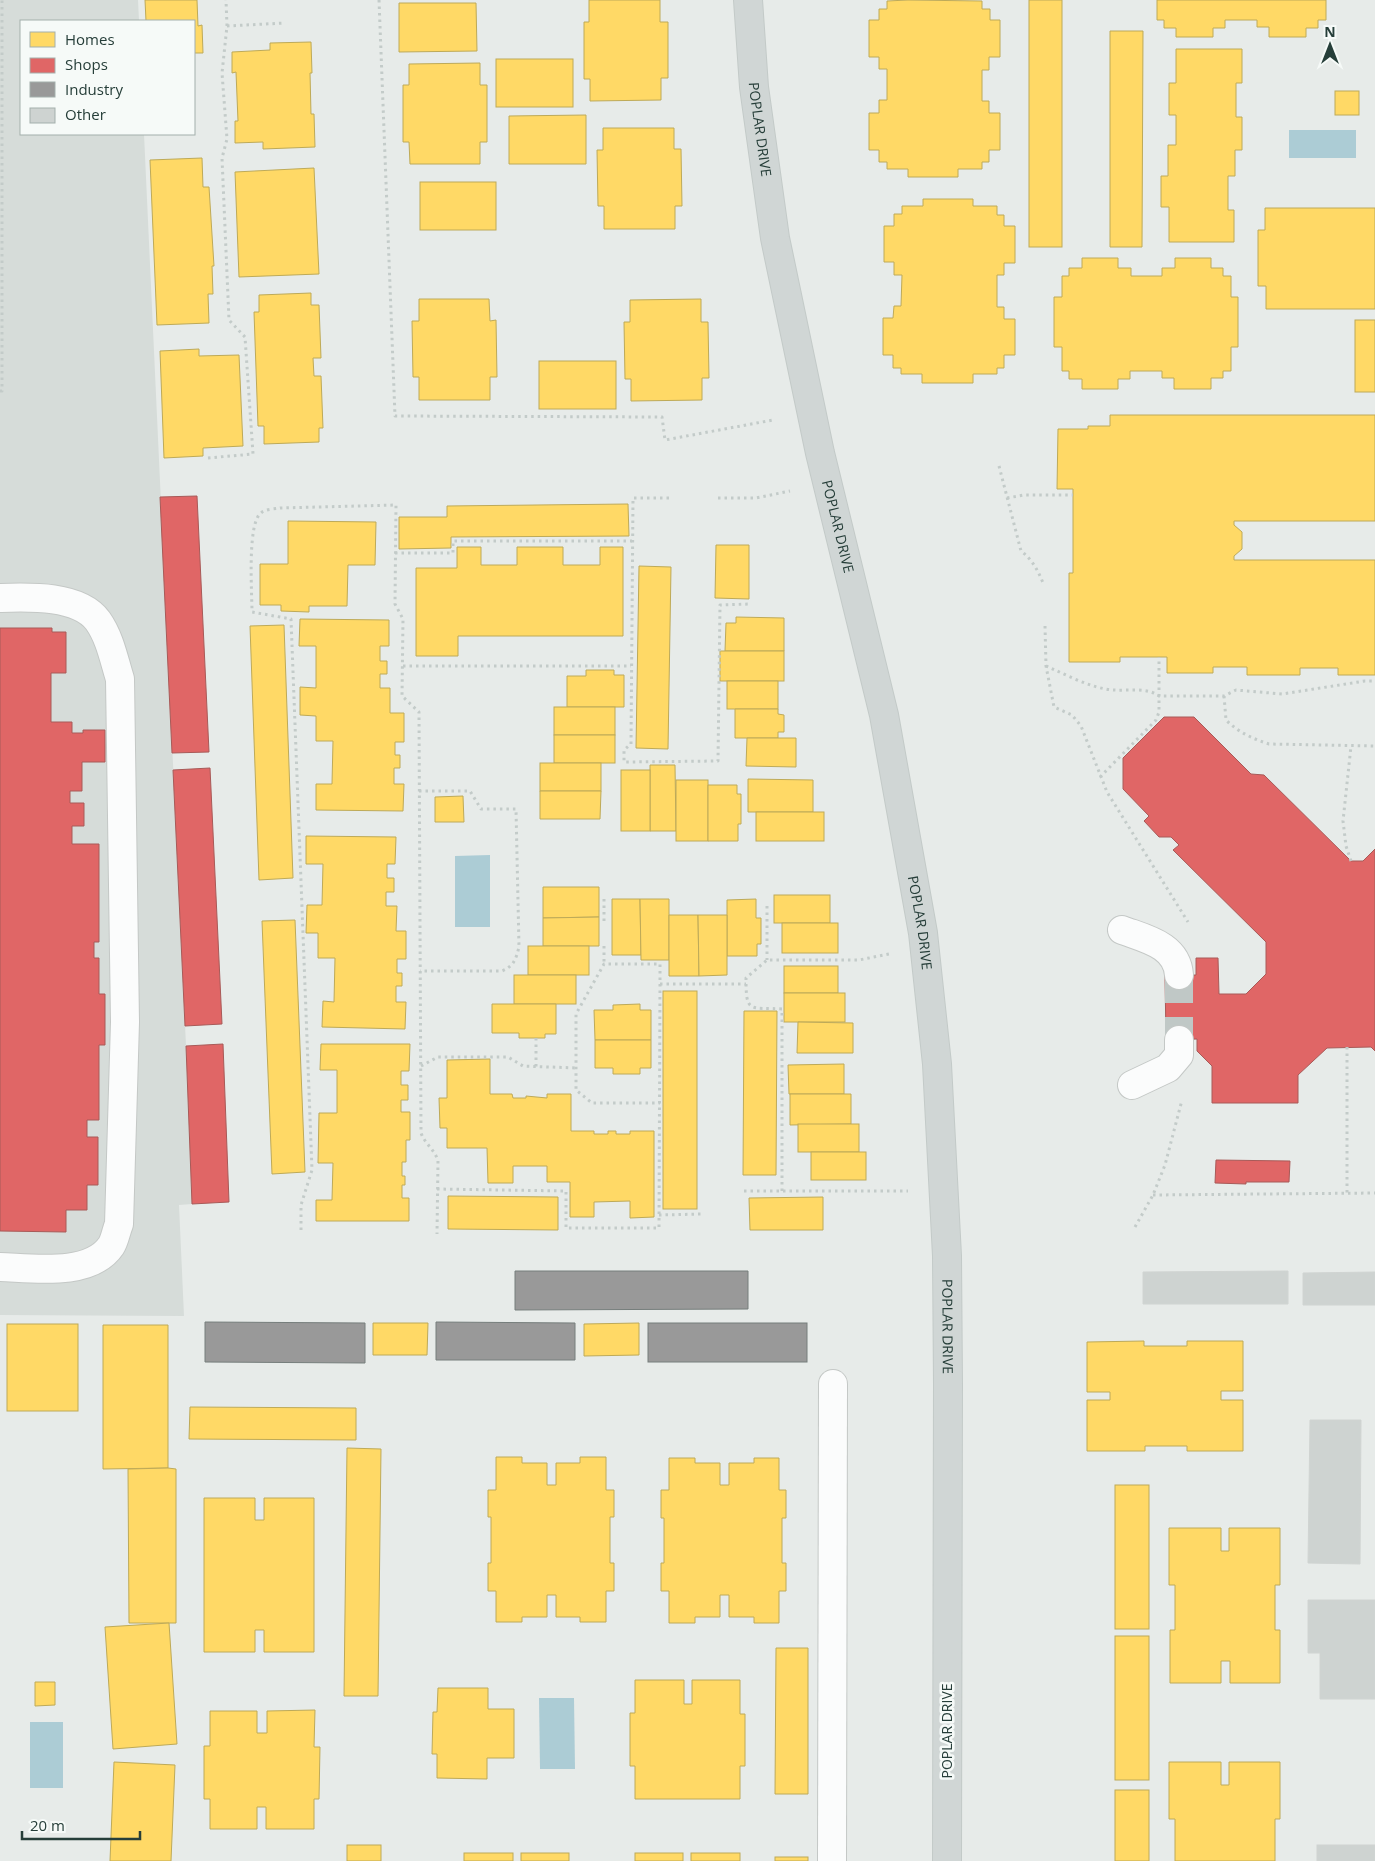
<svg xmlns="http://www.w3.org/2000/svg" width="1375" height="1861" viewBox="0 0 1375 1861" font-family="'Open Sans',sans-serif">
<rect width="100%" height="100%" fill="#e7ebe9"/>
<polygon fill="#d6dcd9" points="0,0 138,0 139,21 21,21 21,134 144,134 186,1046 192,1204 179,1205 184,1316 0,1315"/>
<g fill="#acccd5">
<rect x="1289" y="130" width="67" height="28"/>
<polygon points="490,855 490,927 455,927 455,856"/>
<polygon points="539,1698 574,1698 575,1769 540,1769"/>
<rect x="30" y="1722" width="33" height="66"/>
</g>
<g fill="#ffd966" stroke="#beaa58">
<polygon points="145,0 197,0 198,26 202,25 203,53 194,53 194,21 146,21"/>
<polygon points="589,0 660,0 660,22 668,22 668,78 661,78 661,100 590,101 590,79 584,79 584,22 589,22"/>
<polygon points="908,0 982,1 982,9 990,9 990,20 1000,20 1000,57 989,57 989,70 982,70 982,101 989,101 989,113 1000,113 1000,150 989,150 989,162 982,162 982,169 958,169 958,177 908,177 908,169 887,169 887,162 879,162 879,150 869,150 869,113 879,113 879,100 887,100 887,69 879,69 879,57 869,57 869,20 879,20 879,9 887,9 887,1"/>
<rect x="1029" y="0" width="33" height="247"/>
<polygon points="1157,0 1326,0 1326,20 1318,20 1318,28 1306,28 1306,37 1269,37 1269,27 1257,27 1257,20 1225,20 1225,28 1213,28 1213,37 1176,37 1176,28 1164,28 1164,20 1157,20"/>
<polygon points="399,3 476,3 477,51 399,52"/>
<polygon points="1110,31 1143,31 1142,247 1110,247"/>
<polygon points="311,42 312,73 310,73 311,114 314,114 315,147 263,149 263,142 235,143 235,121 238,121 236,72 232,73 232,52 270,50 270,43"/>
<polygon points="1176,49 1242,49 1242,83 1236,83 1236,117 1242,117 1242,150 1235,150 1235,176 1228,176 1228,210 1234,210 1234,242 1169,242 1169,207 1161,207 1161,176 1168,176 1168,145 1176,145 1176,115 1169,115 1169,83 1176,83"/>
<rect x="496" y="59" width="77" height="48"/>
<polygon points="480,63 480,85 487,85 487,142 480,142 480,164 410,164 409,142 403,142 403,85 409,85 409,64"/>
<rect x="1335" y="91" width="24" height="24"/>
<polygon points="586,115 586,164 509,164 509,116"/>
<polygon points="603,128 674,128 674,149 681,149 682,206 675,206 675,229 604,229 604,206 598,206 597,150 603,150"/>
<polygon points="202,158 203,187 209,187 214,266 212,266 213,294 208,294 209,323 157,325 150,160"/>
<polygon points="314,168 319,274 239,277 235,172"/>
<rect x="420" y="182" width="76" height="48"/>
<polygon points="923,199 973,199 973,206 997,206 997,215 1004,215 1004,226 1015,226 1015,263 1004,263 1004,275 997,275 997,307 1004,307 1004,319 1015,319 1015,355 1004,355 1004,368 997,368 997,374 973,374 973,383 922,383 922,374 901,374 901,368 893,368 893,355 883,355 883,318 893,318 894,306 901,306 902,275 894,275 894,262 884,262 884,226 894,226 894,214 902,214 902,206 923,206"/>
<polygon points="1265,208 1375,208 1375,309 1266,309 1266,286 1258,286 1258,230 1265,230"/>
<polygon points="1082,258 1118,258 1118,268 1131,268 1131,276 1162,276 1162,268 1175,268 1175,258 1211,258 1211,268 1223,268 1223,276 1231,276 1231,297 1238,297 1238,347 1231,347 1231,371 1223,371 1223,378 1211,378 1211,389 1174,389 1174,378 1162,378 1162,371 1130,371 1130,379 1118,379 1118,389 1082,389 1082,379 1069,379 1069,371 1062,371 1062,347 1054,347 1054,297 1062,297 1062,276 1069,276 1069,268 1082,268"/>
<polygon points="311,293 311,305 319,305 321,358 313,358 314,376 321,376 323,428 319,428 319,442 264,444 264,426 258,426 254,312 259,312 259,295"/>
<polygon points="419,299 489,299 490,321 496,320 497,377 490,377 490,400 419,400 419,377 413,377 412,321 419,321"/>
<polygon points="701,299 701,322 708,322 709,378 702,378 702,400 631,401 631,379 625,379 624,322 630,322 630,300"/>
<rect x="1355" y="320" width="20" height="72"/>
<polygon points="199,349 199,356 239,355 243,446 203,448 203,456 164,458 160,351"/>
<rect x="539" y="361" width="77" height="48"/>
<polygon points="1110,415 1375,415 1375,521 1234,521 1234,525 1242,532 1242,549 1234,556 1234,560 1375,560 1375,675 1338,675 1338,668 1300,668 1300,675 1247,675 1247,667 1213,667 1213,673 1167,673 1167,657 1120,657 1120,662 1069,662 1069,573 1073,573 1073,489 1057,489 1058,429 1088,429 1088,426 1110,426"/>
<polygon points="628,504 629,536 451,537 451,548 399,549 399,517 447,517 447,506"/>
<polygon points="288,521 376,522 375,565 348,565 347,606 309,606 309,612 281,611 281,605 260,605 260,564 288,564"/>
<polygon points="716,545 749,545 749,599 715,598"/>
<polygon points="457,547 481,547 481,565 517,565 517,547 563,547 563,565 600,565 600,547 623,547 623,636 458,636 458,656 416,656 416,568 457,568"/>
<polygon points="639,566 671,567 668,749 636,748"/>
<polygon points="736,617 784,618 784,651 725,651 726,623 736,623"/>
<polygon points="300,619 389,620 389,646 380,646 380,661 387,661 387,674 380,674 380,688 390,688 390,713 404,713 404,742 395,742 395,755 400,755 400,768 394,768 394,784 404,784 403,811 316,810 316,784 332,784 333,741 316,741 316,716 300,715 300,687 316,688 316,646 299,646"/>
<polygon points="284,625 293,878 259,880 250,626"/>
<rect x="720" y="651" width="64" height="30"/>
<polygon points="586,670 614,670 614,675 624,675 624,707 567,707 567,676 586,676"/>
<rect x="727" y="681" width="51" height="28"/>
<rect x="554" y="707" width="61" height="28"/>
<polygon points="735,709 778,709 778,714 784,715 784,732 778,732 778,738 735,738"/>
<rect x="554" y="735" width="61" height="28"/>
<polygon points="747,738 796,738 796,767 746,766"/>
<rect x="540" y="763" width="61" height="28"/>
<polygon points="650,765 675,765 676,831 650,831"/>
<rect x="621" y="770" width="29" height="61"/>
<polygon points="748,779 813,780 813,812 748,812"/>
<rect x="676" y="780" width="32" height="61"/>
<polygon points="708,785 737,785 737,794 741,794 741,824 738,824 738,841 708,841"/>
<polygon points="540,791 601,791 600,819 540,819"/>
<polygon points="463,796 464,822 435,822 435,797"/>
<rect x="756" y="812" width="68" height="29"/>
<polygon points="306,836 396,837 395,864 387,864 387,878 394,878 394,892 386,892 386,906 397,906 396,931 406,931 406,959 397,959 397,973 402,973 402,986 396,986 396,1002 406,1002 405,1029 322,1027 323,1001 334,1002 335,958 318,958 318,933 306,933 307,905 322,905 323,864 306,864"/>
<polygon points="543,887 599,887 599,917 543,918"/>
<rect x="774" y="895" width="56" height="28"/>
<polygon points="612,899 640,899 641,955 612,955"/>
<polygon points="640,899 669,899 669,960 641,960"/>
<polygon points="756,899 756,918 761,918 761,944 757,944 757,956 727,956 727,900"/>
<polygon points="669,915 698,915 699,976 669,976"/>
<polygon points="698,915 727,915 727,975 699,976"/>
<polygon points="599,917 599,946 543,946 543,918"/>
<polygon points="295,920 305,1172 272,1174 262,921"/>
<rect x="782" y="923" width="56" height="30"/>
<rect x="528" y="946" width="61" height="29"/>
<rect x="784" y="966" width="54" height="27"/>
<rect x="514" y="975" width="62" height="29"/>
<rect x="663" y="991" width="34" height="218"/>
<rect x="784" y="993" width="61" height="29"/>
<polygon points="492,1004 556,1004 556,1034 545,1034 545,1038 519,1038 519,1033 492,1033"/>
<polygon points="640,1004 640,1010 651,1010 651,1040 595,1040 594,1010 613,1010 613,1005"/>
<polygon points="744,1011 777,1011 776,1175 743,1175"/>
<polygon points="798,1022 853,1023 853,1053 797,1053"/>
<polygon points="595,1040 651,1040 651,1068 640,1068 640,1074 613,1074 613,1068 595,1068"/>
<polygon points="321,1044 410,1044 409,1071 401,1071 401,1085 408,1085 408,1100 401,1100 401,1112 410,1112 410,1140 406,1140 406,1162 402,1162 402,1176 405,1176 405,1185 402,1185 402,1198 409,1198 409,1221 316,1221 316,1200 332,1200 333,1163 318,1163 319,1113 337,1113 337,1070 320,1070"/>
<polygon points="490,1059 490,1094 512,1094 513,1098 526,1098 526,1096 547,1098 547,1094 571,1094 571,1131 594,1131 594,1134 608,1134 608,1131 616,1131 616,1134 630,1134 630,1131 654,1131 654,1217 630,1218 630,1201 594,1202 594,1217 570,1217 570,1182 547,1182 547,1166 513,1166 513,1183 488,1183 487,1148 447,1148 447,1128 440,1128 439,1098 447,1098 447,1060"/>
<polygon points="844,1064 844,1094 789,1094 788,1065"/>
<polygon points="790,1094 851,1094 851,1124 790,1125"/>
<rect x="798" y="1124" width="61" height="28"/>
<rect x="811" y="1152" width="55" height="28"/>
<polygon points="448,1196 558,1197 558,1230 448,1229"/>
<polygon points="823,1197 823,1230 750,1230 749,1198"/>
<polygon points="373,1323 428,1323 427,1355 373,1355"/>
<polygon points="639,1323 639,1355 584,1356 584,1324"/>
<rect x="7" y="1324" width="71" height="87"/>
<polygon points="103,1325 168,1325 168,1468 103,1469"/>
<polygon points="1144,1341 1144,1346 1187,1346 1187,1341 1243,1341 1243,1391 1221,1391 1221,1400 1243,1400 1243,1451 1187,1451 1187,1446 1145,1446 1145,1451 1087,1451 1087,1400 1110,1400 1110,1392 1087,1392 1087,1342"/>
<polygon points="190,1407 356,1408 356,1440 189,1439"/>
<polygon points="347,1448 381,1449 378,1696 344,1696"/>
<polygon points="496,1457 522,1457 522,1463 547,1463 547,1485 556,1485 556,1463 580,1463 580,1457 606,1457 606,1490 614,1490 614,1517 610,1517 610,1563 614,1563 614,1591 606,1591 606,1622 580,1622 580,1617 556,1617 556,1595 547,1595 547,1617 522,1617 522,1622 496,1622 496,1591 488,1591 488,1563 491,1563 491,1517 488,1517 488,1490 496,1490"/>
<polygon points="669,1458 695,1458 695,1463 720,1463 720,1485 729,1485 729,1463 754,1463 754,1458 779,1458 779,1490 786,1490 786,1518 782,1518 782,1563 786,1563 786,1591 779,1591 779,1623 754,1623 754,1617 729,1617 729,1595 720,1595 720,1617 695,1617 695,1623 669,1623 669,1591 661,1591 661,1563 664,1563 664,1518 661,1518 661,1490 669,1490"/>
<polygon points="168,1468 176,1469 176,1623 129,1623 128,1469"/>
<rect x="1115" y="1485" width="34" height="144"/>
<polygon points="204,1498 255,1498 255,1520 264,1520 264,1498 314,1498 314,1652 264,1652 264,1630 255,1630 255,1652 204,1652"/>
<polygon points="1169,1528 1221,1528 1221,1551 1229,1551 1229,1528 1280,1528 1280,1585 1275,1585 1275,1630 1280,1630 1280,1683 1230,1683 1230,1661 1221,1661 1221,1683 1170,1683 1170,1630 1175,1630 1175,1585 1169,1585"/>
<polygon points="169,1623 177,1744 113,1749 105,1627"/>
<rect x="1115" y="1636" width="34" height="144"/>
<polygon points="776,1648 808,1648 808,1794 775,1794"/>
<polygon points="635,1680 684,1680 684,1704 692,1704 692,1680 740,1680 740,1714 745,1714 745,1766 740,1766 740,1799 635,1799 635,1766 630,1766 630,1713 635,1713"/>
<polygon points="35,1682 55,1682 55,1705 35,1706"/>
<polygon points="438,1688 488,1688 488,1709 514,1709 514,1758 487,1758 487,1779 437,1778 437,1754 432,1754 433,1712 437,1712"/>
<polygon points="315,1710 314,1747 320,1747 319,1799 314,1799 314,1829 266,1829 266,1807 257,1807 257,1829 210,1829 210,1799 204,1799 204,1746 210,1746 210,1711 257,1711 257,1733 267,1733 267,1711"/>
<polygon points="114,1762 175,1765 171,1861 110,1861"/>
<polygon points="1169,1762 1221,1762 1221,1785 1229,1785 1229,1762 1280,1762 1280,1819 1275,1819 1275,1861 1175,1861 1175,1819 1169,1819"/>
<rect x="1115" y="1790" width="34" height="71"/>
<rect x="347" y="1845" width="34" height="16"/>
<rect x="464" y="1853" width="49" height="8"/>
<rect x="521" y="1853" width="48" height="8"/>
<rect x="635" y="1853" width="48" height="8"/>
<rect x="691" y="1853" width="49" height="8"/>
<rect x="775" y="1857" width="33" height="4"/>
</g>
<g fill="#e06666" stroke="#a85a58">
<polygon points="197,496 209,752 172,753 160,497"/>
<polygon points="0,628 52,628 52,632 66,632 66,673 51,673 51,722 72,722 72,733 83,733 83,730 105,730 105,762 82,762 82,791 70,791 70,803 84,803 84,826 72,826 72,844 99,844 99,942 94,942 94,958 99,958 99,994 105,994 105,1045 99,1045 99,1120 87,1120 87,1137 98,1137 98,1185 87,1185 87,1210 66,1210 66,1232 0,1231"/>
<polygon points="1164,717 1194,717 1251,774 1264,775 1351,861 1363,861 1375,849 1375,1051 1371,1047 1327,1048 1298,1075 1298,1103 1212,1103 1212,1066 1197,1051 1197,1039 1166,1040 1165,976 1196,975 1196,958 1218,958 1219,994 1246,994 1266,974 1266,942 1173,850 1179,845 1171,837 1159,837 1144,821 1149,816 1123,789 1123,758"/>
<polygon points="210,768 222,1024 185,1026 173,770"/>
<polygon points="223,1044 229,1202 192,1204 186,1046"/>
<polygon points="1216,1160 1290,1161 1289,1182 1246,1182 1246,1184 1215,1183"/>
</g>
<g fill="#999" stroke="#767e7c">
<polygon points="515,1271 748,1271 748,1309 515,1310"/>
<polygon points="205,1322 365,1323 365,1363 205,1362"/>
<polygon points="436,1322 575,1323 575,1360 436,1360"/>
<rect x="648" y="1323" width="159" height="39"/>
</g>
<g fill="#ced3d1" stroke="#d0d4d2">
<polygon points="1288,1271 1288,1304 1143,1304 1143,1272"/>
<polygon points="1375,1272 1375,1305 1303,1305 1303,1273"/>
<polygon points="1310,1420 1361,1420 1360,1564 1308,1563"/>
<polygon points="1308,1600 1375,1600 1375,1699 1320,1699 1320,1653 1308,1653"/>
<rect x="1317" y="1845" width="58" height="16"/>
</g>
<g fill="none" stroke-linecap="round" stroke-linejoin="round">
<polyline stroke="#c0c8c6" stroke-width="28" stroke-dasharray="28 14" stroke-linecap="butt" points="1179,975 1179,1040"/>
<defs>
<g id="minor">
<path d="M0,598C29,597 79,595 98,621C110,638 114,660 120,679L125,1022L119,1224C116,1231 115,1240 111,1246C90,1277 32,1268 0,1267"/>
<path d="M1122,930C1146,939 1177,945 1179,975"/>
<polyline points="1132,1085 1168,1068 1179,1055 1179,1040"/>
<polyline points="832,1861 833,1384"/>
</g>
<g id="major">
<path id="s1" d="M748,0L754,87L775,238L820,453L884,715L923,933L937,1064L947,1256L948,1384L947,1861"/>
</g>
</defs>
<use href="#minor" stroke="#c4c8c6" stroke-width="30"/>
<use href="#major" stroke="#c3cac8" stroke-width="30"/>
<g stroke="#c3cbc9" stroke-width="3" stroke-dasharray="2.5 4" stroke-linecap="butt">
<polyline points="379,0 395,416 662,417 665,440 773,420"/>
<polyline points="227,26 285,23"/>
<polyline points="0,391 2,391 2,0"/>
<polyline points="208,458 253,454 245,337 229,320 222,158 227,139 222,73 227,26 226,0"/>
<path d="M999,466L1021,551C1033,560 1038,571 1044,585"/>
<polyline points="669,498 633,498 631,744 624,750 624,762 718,761 720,605 750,604"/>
<polyline points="718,498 756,498 790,491"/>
<polyline points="1007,498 1024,495 1073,495"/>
<polyline points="395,553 453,553 453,541 632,541"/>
<polyline points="1045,626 1046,666 1054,707 1072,715 1081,726 1107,792 1188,922"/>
<polyline points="403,666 631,666"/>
<path d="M1046,666C1067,675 1090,688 1113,690C1128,691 1147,687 1159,696H1224L1236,690L1282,694L1365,681H1375"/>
<path d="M1224,696L1226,720C1238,732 1253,739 1269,744L1375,746"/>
<polyline points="1100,777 1156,720 1159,712 1159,657"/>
<path d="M419,791H470L481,809H516L519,947C516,959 514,966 502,971H420"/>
<polyline points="1351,861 1346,846 1343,821 1351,746"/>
<polyline points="604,899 604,922"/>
<polyline points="767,906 767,960"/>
<polyline points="604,946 604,964"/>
<polyline points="660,984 746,984"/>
<polyline points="536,1038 536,1067"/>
<polyline points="1347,1047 1347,1193"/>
<polyline points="421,1066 438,1057 508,1057 523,1066 576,1068"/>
<polyline points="437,1189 566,1191 566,1228 659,1228 660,984 660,964 604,964 576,1014 576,1090 592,1103 660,1103"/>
<polyline points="744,1191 908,1191"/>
<path d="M782,1191V1009C749,1007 746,1014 746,978L767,960H859L889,954"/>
<polyline points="1153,1195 1375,1193"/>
<polyline points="659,1215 701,1214"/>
<polyline points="1135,1227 1153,1195 1165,1165 1182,1100"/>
<path d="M301,1230V1205L312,1170L291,619L252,612C252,593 247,523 261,513C265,509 274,509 280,508L396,505L395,604L403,619L402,696L419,712L421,1133C425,1144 435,1150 438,1161L437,1234"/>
</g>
<use href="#minor" stroke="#fbfcfc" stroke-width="28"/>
<use href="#major" stroke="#d0d6d5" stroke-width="28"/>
</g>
<g text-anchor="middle" stroke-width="5" stroke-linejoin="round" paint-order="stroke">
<g font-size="14" fill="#263e39" stroke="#f6faf8">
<text dy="5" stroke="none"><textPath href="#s1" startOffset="130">POPLAR DRIVE</textPath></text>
<text dy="5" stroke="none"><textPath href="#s1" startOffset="535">POPLAR DRIVE</textPath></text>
<text dy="5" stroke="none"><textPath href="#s1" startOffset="940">POPLAR DRIVE</textPath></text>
<text dy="5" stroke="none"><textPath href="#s1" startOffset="1345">POPLAR DRIVE</textPath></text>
<text transform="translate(947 1731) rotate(-90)" y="5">POPLAR DRIVE</text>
</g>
</g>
<rect x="20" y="20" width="175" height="115" fill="#f6faf8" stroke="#a3afac"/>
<rect x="30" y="32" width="25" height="15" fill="#ffd966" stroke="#a3afac"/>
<text x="65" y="45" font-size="15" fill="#263e39">Homes</text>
<rect x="30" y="58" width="25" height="15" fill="#e06666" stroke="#a3afac"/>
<text x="65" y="70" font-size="15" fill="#263e39">Shops</text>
<rect x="30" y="82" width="25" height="15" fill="#999999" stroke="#a3afac"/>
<text x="65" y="95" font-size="15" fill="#263e39">Industry</text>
<rect x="30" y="108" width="25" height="15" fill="#ced3d1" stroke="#a3afac"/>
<text x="65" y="120" font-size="15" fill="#263e39">Other</text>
<g transform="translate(1330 45)" stroke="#f6faf8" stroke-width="4" paint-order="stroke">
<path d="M0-4L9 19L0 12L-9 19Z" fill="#263e39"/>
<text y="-8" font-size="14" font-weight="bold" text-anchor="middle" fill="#263e39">N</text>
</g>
<path d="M22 1831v8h118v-8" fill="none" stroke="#263e39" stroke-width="2.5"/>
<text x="30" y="1831" font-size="15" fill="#263e39" stroke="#f6faf8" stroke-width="4" paint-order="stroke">20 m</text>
</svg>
